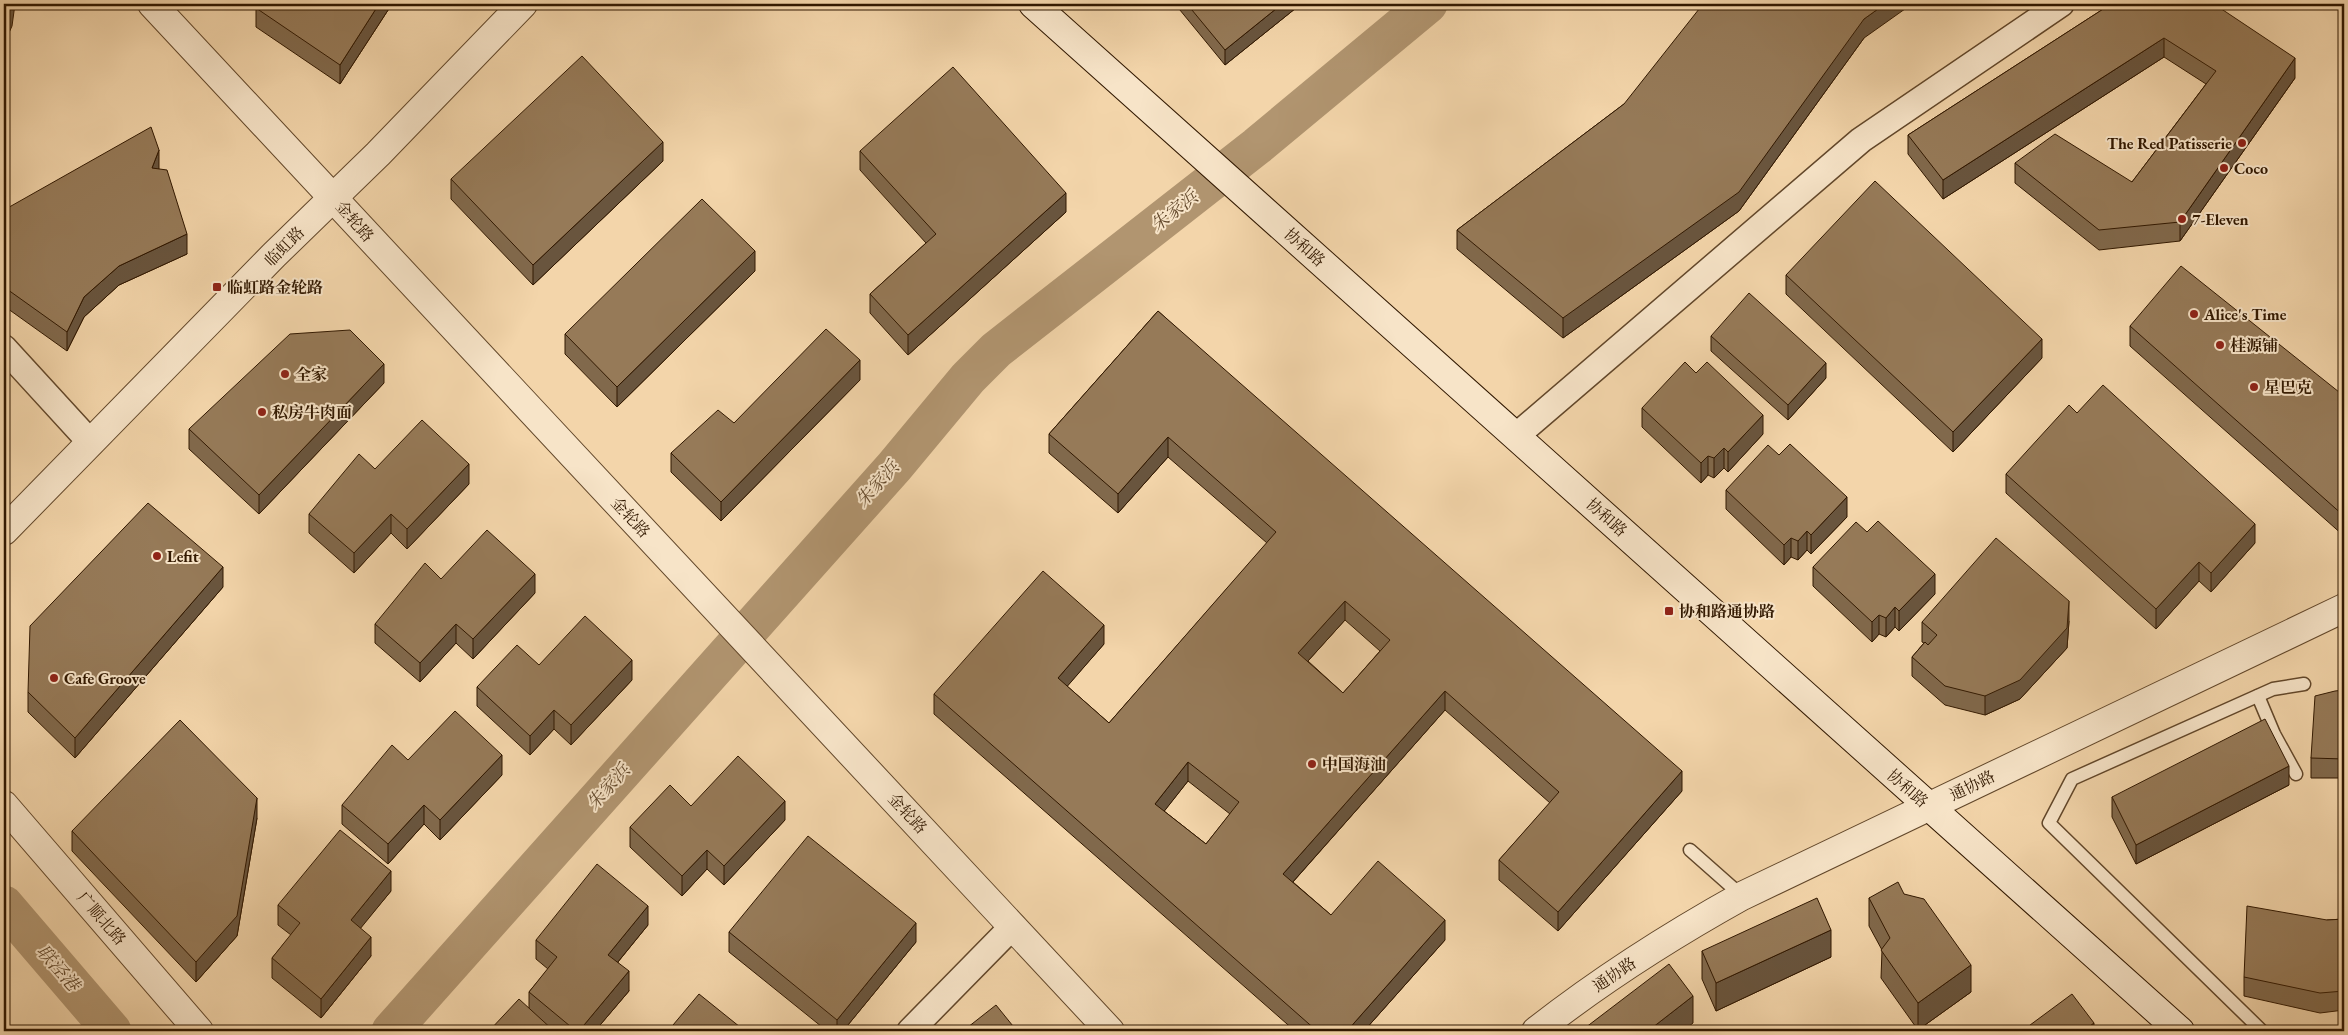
<svg xmlns="http://www.w3.org/2000/svg" width="2348" height="1035" viewBox="0 0 2348 1035" font-family="'EB Garamond','Noto Serif SC',serif">
<rect width="100%" height="100%" fill="#f3d5aa"/>
<filter id="stains"><feTurbulence type="fractalNoise" baseFrequency=".004" numOctaves="4"/><feColorMatrix values="0 0 0 0 .2 0 0 0 0 .09 0 0 0 0 .02 0 0 0 .5 -.17"/></filter>
<radialGradient id="worn" r=".72"><stop offset=".6" stop-color="#630" stop-opacity="0"/><stop offset="1" stop-color="#630" stop-opacity=".3"/></radialGradient>
<g fill="none" stroke-linecap="round" stroke-linejoin="round">
<g stroke="#b19570" stroke-width="39">
<polyline points="4,905 112,1031"/>
<polyline points="391,1031 894,467 968,378 996,350 1257,146 1428,4"/>
</g>
<defs>
<g id="service">
<polyline points="2258,696 2274,734 2296,774"/>
<polyline points="1690,850 1742,896"/>
<polyline points="2262,1031 2049,823 2072,779 2273,689 2304,684"/>
</g>
<g id="minor">
<polyline points="4,348 91,443"/>
<polyline points="1516,436 1861,140 2061,4"/>
<polyline points="910,1031 1013,926"/>
</g>
<g id="tertiary">
<polyline points="152,4 1110,1031"/>
<polyline points="4,531 274,255 378,154 523,4"/>
<polyline points="4,805 199,1031"/>
<path d="M1536,1031C1601,980 1670,936 1742,896L2344,608"/>
</g>
<path id="secondary" d="M1033,4C1417,344 1798,688 2180,1031"/>
</defs>
<use href="#service" stroke="#62472a" stroke-width="15"/>
<use href="#minor" stroke="#62472a" stroke-width="28"/>
<use href="#tertiary" stroke="#62472a" stroke-width="30"/>
<use href="#secondary" stroke="#311800" stroke-width="30"/>
<use href="#service" stroke="#f7e4c8" stroke-width="12"/>
<use href="#minor" stroke="#f7e4c8" stroke-width="25"/>
<use href="#tertiary" stroke="#f7e4c8" stroke-width="28"/>
<use href="#secondary" stroke="#f7e4c8" stroke-width="28"/>
</g>
<g fill="#81694c" stroke="#311800" fill-rule="evenodd">
<polygon points="258,4 392,4 340,84 256,27 256,8"/>
<polygon points="1175,4 1301,4 1225,65"/>
<polygon points="2111,4 2295,78 2180,241 2099,250 2015,183 2015,163 2132,182 2206,84 2164,57 1943,199 1908,154 1908,135"/>
<polygon points="1864,38 1739,211 1563,338 1457,249 1457,230 1624,104"/>
<polygon points="860,151 1066,212 908,355 870,313 870,294 926,243 860,170"/>
<polygon points="663,161 533,285 451,199 451,179"/>
<polygon points="159,169 187,254 119,285 84,317 67,351 4,306 4,210"/>
<polygon points="755,271 617,407 565,354 565,334"/>
<polygon points="1786,275 2042,358 1953,452 1786,294"/>
<path d="M1158,311L1682,791L1558,931L1499,880V860L1550,803L1445,710L1293,882L1331,915L1445,940L1364,1031H1295L934,714V694L1104,644L1067,686L1109,723L1267,543L1168,457L1118,513L1049,453V434ZM1345,620L1380,651L1343,693L1308,661ZM1188,781L1230,814L1206,844L1164,811Z"/>
<polygon points="2130,326 2344,396 2344,536 2130,346"/>
<polygon points="1711,336 1826,378 1788,420 1711,351"/>
<polygon points="860,380 721,521 671,472 671,453 734,423"/>
<polygon points="384,383 259,514 189,449 189,429"/>
<polygon points="1642,408 1763,434 1728,472 1724,468 1714,478 1708,475 1701,483 1642,427"/>
<polygon points="2077,413 2255,543 2211,592 2199,581 2156,629 2006,493 2006,474"/>
<polygon points="375,469 469,484 407,549 391,533 354,573 309,533 309,514"/>
<polygon points="1726,490 1847,517 1811,554 1807,550 1798,560 1791,557 1784,565 1726,509"/>
<polygon points="1813,567 1935,594 1899,631 1895,627 1886,637 1879,634 1872,642 1813,586"/>
<polygon points="441,579 535,593 473,659 456,643 420,682 375,643 375,624"/>
<polygon points="223,587 75,758 28,712 28,692"/>
<polygon points="2069,621 2067,648 2020,699 1985,715 1945,705 1912,676 1912,657 1924,643 1922,642 1922,622"/>
<polygon points="539,665 632,680 571,745 554,729 530,755 477,706 477,687"/>
<polygon points="2344,690 2344,778 2311,778 2311,758"/>
<polygon points="408,760 502,775 440,840 424,824 388,864 342,824 342,805"/>
<polygon points="2289,785 2136,864 2112,817 2112,797"/>
<polygon points="691,806 785,820 724,885 707,869 682,896 630,847 630,827"/>
<polygon points="257,818 237,936 196,982 72,851 72,831"/>
<polygon points="391,891 360,928 371,956 321,1018 272,978 272,958 291,935 278,925 278,905"/>
<polygon points="1904,894 1971,992 1918,1030 1881,978 1882,950 1869,926 1869,898"/>
<polygon points="2344,919 2344,1010 2320,1013 2244,996 2244,977 2327,920"/>
<polygon points="648,925 618,962 629,991 595,1031 489,1031 529,1008 529,992 548,969 536,959 536,940"/>
<polygon points="729,932 916,942 843,1031 827,1031 729,952"/>
<polygon points="1702,951 1831,957 1716,1011 1702,979"/>
</g>
<g fill="#69553e" stroke="#311800">
<polygon points="12,4 15,4 12,26 4,44 4,25"/>
<polygon points="379,4 392,4 340,84 340,65"/>
<polygon points="1282,4 1301,4 1225,65 1225,50"/>
<polygon points="1885,4 1912,4 1864,38 1739,211 1563,338 1563,318 1864,19"/>
<polygon points="2164,38 2164,57 1943,199 1943,180"/>
<polygon points="2295,58 2295,78 2180,241 2180,222"/>
<polygon points="663,142 663,161 533,285 533,265"/>
<polygon points="159,150 159,170 152,168"/>
<polygon points="1066,193 1066,212 908,355 908,335"/>
<polygon points="187,234 187,254 119,285 84,317 67,351 67,332 84,297 119,266"/>
<polygon points="755,251 755,271 617,407 617,387"/>
<polygon points="2042,339 2042,358 1953,452 1953,432"/>
<polygon points="860,360 860,380 721,521 721,502"/>
<polygon points="1826,363 1826,378 1788,420 1788,405"/>
<polygon points="384,364 384,383 259,514 259,495"/>
<polygon points="1763,415 1763,434 1728,472 1728,452"/>
<polygon points="1168,437 1168,457 1118,513 1118,494"/>
<polygon points="1724,448 1724,468 1714,478 1714,458"/>
<polygon points="6,452 6,471 4,473 4,454"/>
<polygon points="1708,456 1708,475 1701,483 1701,463"/>
<polygon points="469,464 469,484 407,549 407,529"/>
<polygon points="1847,497 1847,517 1811,554 1811,535"/>
<polygon points="391,514 391,533 354,573 354,553"/>
<polygon points="2255,524 2255,543 2211,592 2211,573"/>
<polygon points="1807,531 1807,550 1798,560 1798,541"/>
<polygon points="1791,538 1791,557 1784,565 1784,545"/>
<polygon points="2199,562 2199,581 2156,629 2156,609"/>
<polygon points="223,567 223,587 75,758 75,738"/>
<polygon points="535,574 535,593 473,659 473,639"/>
<polygon points="1935,574 1935,594 1899,631 1899,611"/>
<polygon points="1345,601 1345,620 1298,672 1298,653"/>
<polygon points="2069,601 2069,621 2067,648 2020,699 1985,715 1985,696"/>
<polygon points="1895,607 1895,627 1886,637 1886,618"/>
<polygon points="1879,615 1879,634 1872,642 1872,622"/>
<polygon points="456,624 456,643 420,682 420,663"/>
<polygon points="1104,625 1104,644 1058,697 1058,678"/>
<polygon points="632,660 632,680 571,745 571,725"/>
<polygon points="1445,691 1445,710 1283,893 1283,874"/>
<polygon points="554,710 554,729 530,755 530,736"/>
<polygon points="502,755 502,775 440,840 440,820"/>
<polygon points="1188,762 1188,781 1155,823 1155,804"/>
<polygon points="2289,766 2289,785 2136,864 2136,845"/>
<polygon points="1682,771 1682,791 1558,931 1558,912"/>
<polygon points="257,798 257,818 237,936 196,982 196,962"/>
<polygon points="785,801 785,820 724,885 724,866"/>
<polygon points="424,805 424,824 388,864 388,844"/>
<polygon points="707,850 707,869 682,896 682,876"/>
<polygon points="391,871 391,891 351,940 351,920"/>
<polygon points="648,906 648,925 608,974 608,955"/>
<polygon points="1445,920 1445,940 1364,1031 1347,1031"/>
<polygon points="916,923 916,942 843,1031 837,1031 837,1020"/>
<polygon points="1831,930 1831,957 1716,1011 1716,983"/>
<polygon points="371,937 371,956 321,1018 321,999"/>
<polygon points="1971,965 1971,992 1918,1030 1918,1003"/>
<polygon points="629,971 629,991 595,1031 579,1031"/>
<polygon points="1693,996 1693,1023 1683,1031 1648,1031"/>
<polygon points="2094,1023 2094,1031 2083,1031"/>
</g>
<g fill="#967a58" stroke="#311800" fill-rule="evenodd">
<polygon points="4,4 12,4 4,25"/>
<polygon points="258,4 379,4 340,65 256,8"/>
<polygon points="1187,4 1282,4 1225,50"/>
<polygon points="1703,4 1885,4 1864,19 1739,192 1563,318 1457,230 1624,104"/>
<polygon points="2111,4 2214,4 2295,58 2180,222 2099,230 2015,163 2055,134 2132,182 2216,71 2164,38 1943,180 1908,135"/>
<polygon points="582,56 663,142 533,265 451,179"/>
<polygon points="953,67 1066,193 908,335 870,294 936,234 860,151"/>
<polygon points="151,127 159,150 152,168 167,170 187,234 119,266 84,297 67,332 4,287 4,252 8,245 4,246 4,210"/>
<polygon points="1875,181 2042,339 1953,432 1786,275"/>
<polygon points="702,199 755,251 617,387 565,334"/>
<polygon points="2181,266 2344,396 2344,516 2130,326"/>
<polygon points="1749,293 1826,363 1788,405 1711,336"/>
<path d="M1158,311L1682,771L1558,912L1499,860L1559,792L1445,691L1283,874L1331,915L1378,861L1445,920L1347,1031H1317L934,694L1043,571L1104,625L1058,678L1109,723L1276,532L1168,437L1118,494L1049,434ZM1345,601L1390,640L1343,693L1298,653ZM1188,762L1239,802L1206,844L1155,804Z"/>
<polygon points="826,329 860,360 721,502 671,453 718,410 734,423"/>
<polygon points="350,330 384,364 259,495 189,429 290,334"/>
<polygon points="1685,362 1696,373 1707,362 1763,415 1728,452 1724,448 1714,458 1708,456 1701,463 1642,408"/>
<polygon points="2103,385 2255,524 2211,573 2199,562 2156,609 2006,474 2069,405 2077,413"/>
<polygon points="422,420 469,464 407,529 391,514 354,553 309,514 359,454 375,469"/>
<polygon points="1790,444 1847,497 1811,535 1807,531 1798,541 1791,538 1784,545 1726,490 1768,445 1779,455"/>
<polygon points="148,503 223,567 75,738 28,692 30,626"/>
<polygon points="1878,521 1935,574 1899,611 1895,607 1886,618 1879,615 1872,622 1813,567 1856,522 1867,532"/>
<polygon points="487,530 535,574 473,639 456,624 420,663 375,624 425,563 441,579"/>
<polygon points="1996,538 2069,601 2067,628 2020,680 1985,696 1945,686 1912,657 1925,642 1928,645 1937,635 1922,622"/>
<polygon points="585,616 632,660 571,725 554,710 530,736 477,687 517,645 539,665"/>
<polygon points="2344,690 2344,759 2311,758 2315,696 2335,691"/>
<polygon points="455,711 502,755 440,820 424,805 388,844 342,805 392,745 408,760"/>
<polygon points="2265,719 2289,766 2136,845 2112,797"/>
<polygon points="180,720 257,798 237,916 196,962 72,831"/>
<polygon points="738,756 785,801 724,866 707,850 682,876 630,827 670,785 691,806"/>
<polygon points="340,830 391,871 351,920 371,937 321,999 272,958 300,923 278,905"/>
<polygon points="808,836 916,923 837,1020 729,932"/>
<polygon points="597,864 648,906 608,955 629,971 579,1031 576,1031 529,992 557,957 536,940"/>
<polygon points="1898,882 1904,894 1924,899 1971,965 1918,1003 1881,950 1890,938 1869,898"/>
<polygon points="1817,898 1831,930 1716,983 1702,951"/>
<polygon points="2247,906 2327,920 2344,919 2344,991 2320,993 2244,977"/>
<polygon points="1669,964 1693,996 1648,1031 1581,1031"/>
<polygon points="699,994 745,1031 668,1031"/>
<polygon points="2072,994 2094,1023 2083,1031 2022,1031"/>
<polygon points="519,999 554,1031 489,1031"/>
<polygon points="996,1005 1017,1031 963,1031"/>
</g>
<g fill="#8f2418" stroke="#f7e4c8" stroke-width="2">
<circle cx="2242" cy="143" r="5"/>
<circle cx="2224" cy="168" r="5"/>
<circle cx="2182" cy="219" r="5"/>
<rect x="212" y="282" width="10" height="10" rx="2.5"/>
<circle cx="2194" cy="314" r="5"/>
<circle cx="2220" cy="345" r="5"/>
<circle cx="285" cy="374" r="5"/>
<circle cx="2254" cy="387" r="5"/>
<circle cx="262" cy="412" r="5"/>
<circle cx="157" cy="556" r="5"/>
<rect x="1664" y="606" width="10" height="10" rx="2.5"/>
<circle cx="54" cy="678" r="5"/>
<circle cx="1312" cy="764" r="5"/>
</g>
<g text-anchor="middle" stroke-width="4" stroke-linejoin="round" paint-order="stroke">
<g font-size="16" font-weight="bold" fill="#311800" stroke="#f7e4c8" text-anchor="start">
<text x="2232" y="149" text-anchor="end">The Red Patisserie</text>
<text x="2234" y="174">Coco</text>
<text x="2192" y="225">7-Eleven</text>
<text x="227" y="293">临虹路金轮路</text>
<text x="2204" y="320">Alice's Time</text>
<text x="2230" y="351">桂源铺</text>
<text x="295" y="380">全家</text>
<text x="2264" y="393">星巴克</text>
<text x="272" y="418">私房牛肉面</text>
<text x="167" y="562">Lefit</text>
<text x="1679" y="617">协和路通协路</text>
<text x="64" y="684">Cafe Groove</text>
<text x="1322" y="770">中国海油</text>
</g>
<g font-size="16" fill="#311800" stroke="#f7e4c8">
<text transform="translate(355 221) rotate(49)" y="6">金轮路</text>
<text transform="translate(284 246) rotate(-45)" y="6">临虹路</text>
<text transform="translate(1305 247) rotate(42)" y="6">协和路</text>
<text transform="translate(631 517) rotate(47)" y="6">金轮路</text>
<text transform="translate(1607 517) rotate(42)" y="6">协和路</text>
<text transform="translate(1972 785) rotate(-26)" y="6">通协路</text>
<text transform="translate(1908 788) rotate(41)" y="6">协和路</text>
<text transform="translate(908 813) rotate(47)" y="6">金轮路</text>
<text transform="translate(102 918) rotate(49)" y="6">广顺北路</text>
<text transform="translate(1614 974) rotate(-34)" y="6">通协路</text>
</g>
<g font-size="18" font-style="italic" fill="#644a2d" stroke="#f7e4c8">
<text transform="translate(1174 211) rotate(-38)" y="6">朱家浜</text>
<text transform="translate(877 484) rotate(-48)" y="6">朱家浜</text>
<text transform="translate(608 787) rotate(-48)" y="6">朱家浜</text>
<text transform="translate(58 968) rotate(49)" y="6">联泾港</text>
</g>
</g>
<rect width="2348" height="1035" fill="none" stroke="#f3d5aa" stroke-width="20"/>
<rect x="5" y="5" width="2338" height="1025" fill="none" stroke="#311800" stroke-width="2.5"/>
<rect x="10" y="10" width="2328" height="1015" fill="none" stroke="#311800"/>
<rect width="100%" height="100%" filter="url(#stains)"/>
<rect width="100%" height="100%" fill="url(#worn)"/>
</svg>
